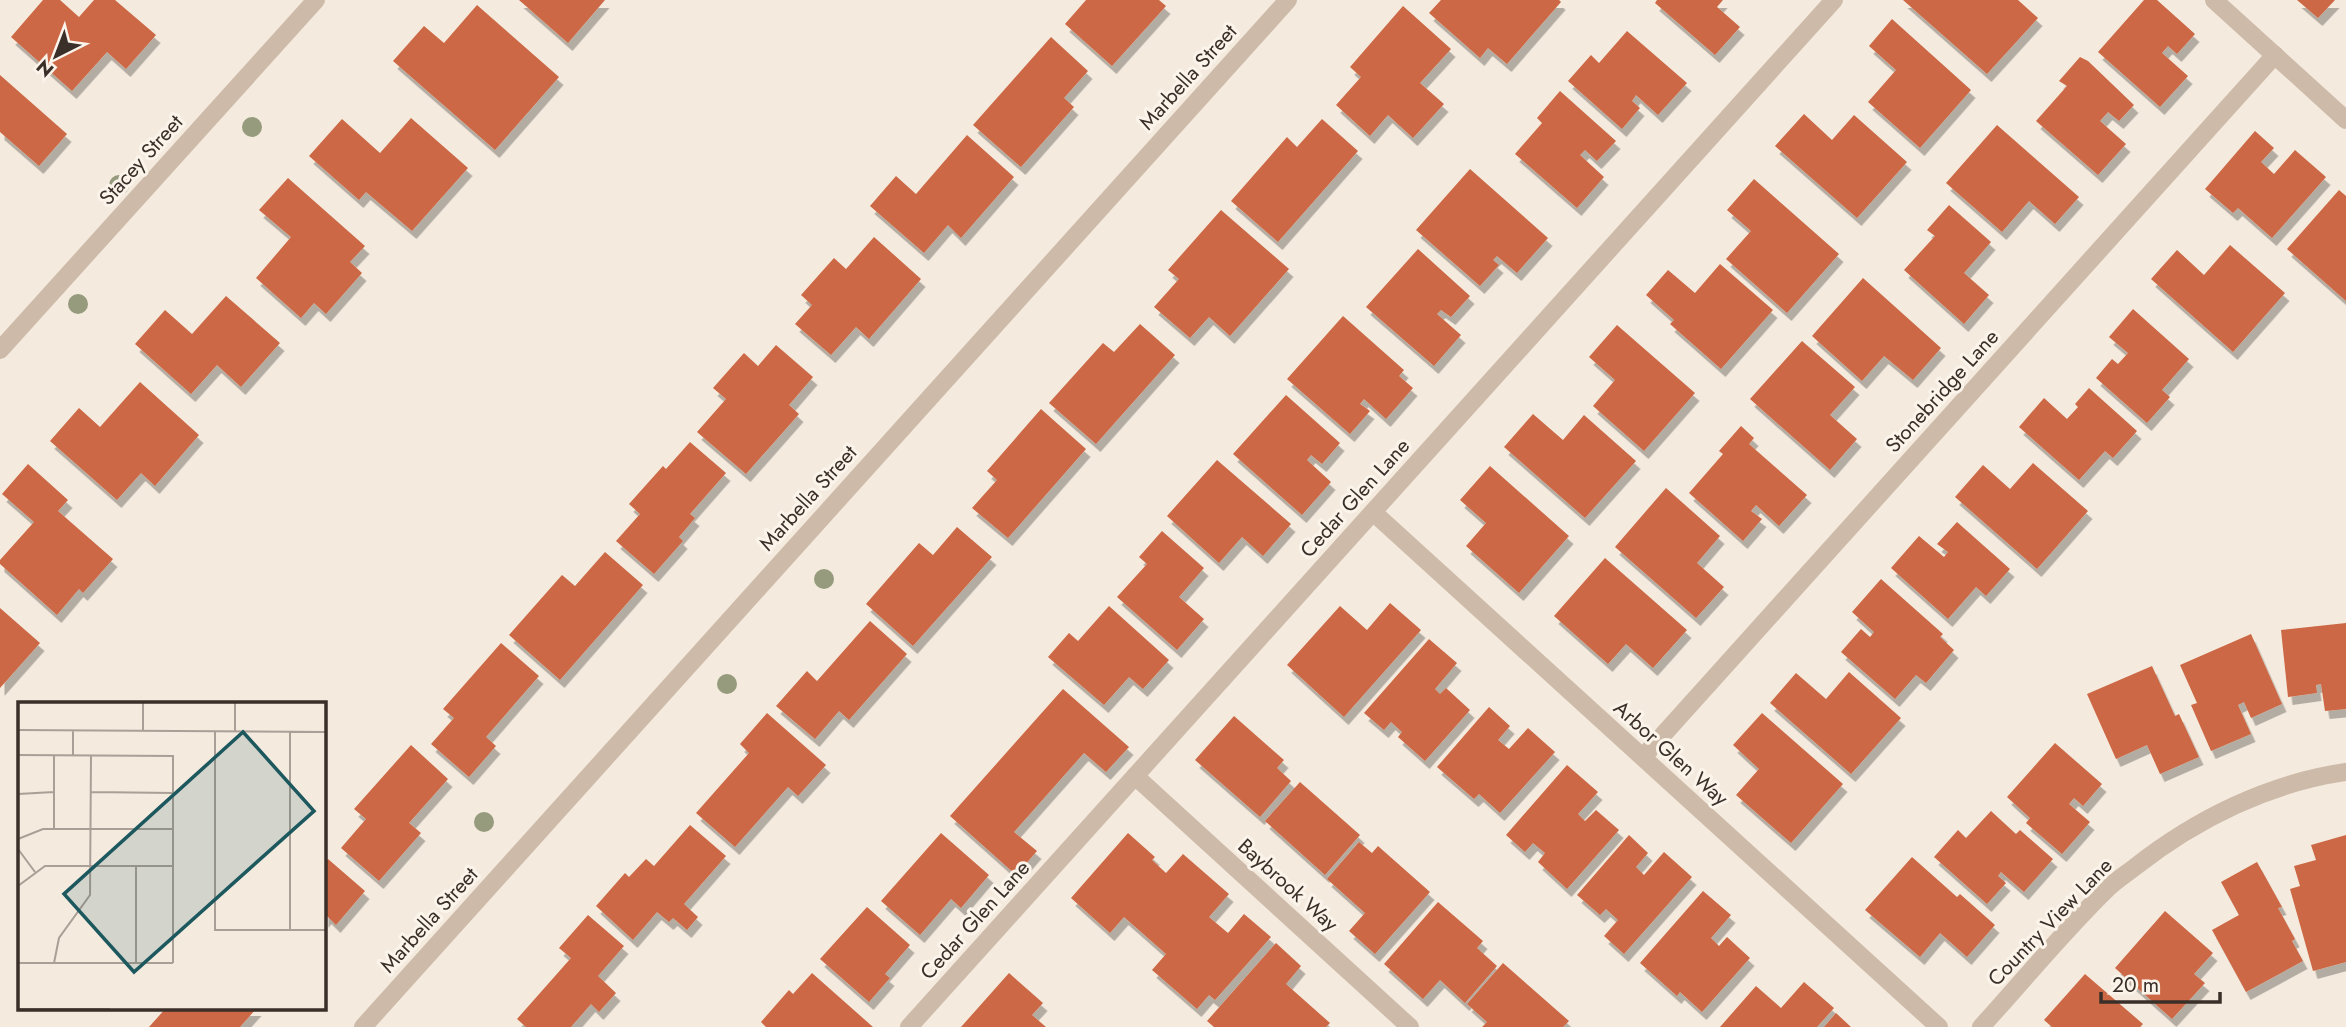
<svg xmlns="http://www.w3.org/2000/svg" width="2346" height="1027" viewBox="0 0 2346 1027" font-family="Jost,sans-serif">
<defs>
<filter id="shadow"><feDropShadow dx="4.5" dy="8" stdDeviation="0" flood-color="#0004"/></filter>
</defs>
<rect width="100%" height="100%" fill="#f4eade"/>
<g fill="#cc6844" filter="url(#shadow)">
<polygon points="43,0 60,0 79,17 94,0 115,0 156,35 126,69 107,52 72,91 11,37"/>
<polygon points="519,0 605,0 568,43"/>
<polygon points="1086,0 1159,0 1166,6 1112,66 1065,24"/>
<polygon points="1441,0 1559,0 1561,2 1507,64 1488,48 1480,58 1429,13"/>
<polygon points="1657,0 1723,0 1717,7 1740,27 1715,55 1655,3"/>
<polygon points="1903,0 2018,0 2038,18 1987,74"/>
<polygon points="2144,0 2157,0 2195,34 2177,54 2168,46 2162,53 2188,76 2160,107 2098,52"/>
<polygon points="2297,0 2335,0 2318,18"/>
<polygon points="477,5 559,77 495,150 393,61 424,26 444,43"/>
<polygon points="1403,6 1451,49 1420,83 1444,104 1413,138 1388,115 1370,136 1336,105 1361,77 1350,67"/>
<polygon points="1892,19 1971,90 1920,148 1868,102 1896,70 1869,46"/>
<polygon points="1627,31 1687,83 1658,115 1636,95 1632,101 1640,108 1622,129 1568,81 1591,55 1599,63"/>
<polygon points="1051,37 1088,71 1064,98 1074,107 1021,167 973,125"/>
<polygon points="2080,57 2088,61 2134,105 2119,121 2108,112 2100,121 2126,144 2098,175 2036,121 2067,86 2059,81"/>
<polygon points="0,75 67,134 39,166 0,132"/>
<polygon points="1560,91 1616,141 1597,161 1585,150 1580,155 1604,177 1577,208 1515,154 1542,123 1537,118"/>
<polygon points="1804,114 1832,140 1854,115 1907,162 1857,218 1775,146"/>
<polygon points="411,118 468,168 412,231 366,192 359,200 309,156 342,119 380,153"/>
<polygon points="1322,119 1358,151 1278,242 1231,201 1287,137 1297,147"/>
<polygon points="1997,125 2079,197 2055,224 2029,201 2002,232 1946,183"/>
<polygon points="2255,131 2274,148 2261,162 2274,174 2295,150 2326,177 2272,238 2238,208 2233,213 2205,189"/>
<polygon points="967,135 1014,177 961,238 948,225 924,253 870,206 896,176 916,194"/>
<polygon points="1470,169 1548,238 1517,273 1497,256 1493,260 1499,265 1480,286 1416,230"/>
<polygon points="288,178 365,246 350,262 362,273 326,314 314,303 301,318 256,278 291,237 259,210"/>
<polygon points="1754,179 1839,254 1787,313 1726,259 1751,231 1727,210"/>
<polygon points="2339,190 2346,196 2346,301 2287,249"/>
<polygon points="1949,205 1991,242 1964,273 1989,295 1964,324 1904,270 1935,236 1927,230"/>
<polygon points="1221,210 1289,269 1230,336 1209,317 1190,338 1154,307 1179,279 1168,270"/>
<polygon points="874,237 921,279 869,339 856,327 831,355 795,324 812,305 801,295 834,258 846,269"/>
<polygon points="2230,245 2285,293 2233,352 2151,279 2177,250 2204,275"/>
<polygon points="1418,249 1470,296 1451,317 1441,310 1437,314 1461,335 1434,366 1366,307"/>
<polygon points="1720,264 1773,310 1721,369 1670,324 1674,320 1646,295 1668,270 1695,293"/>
<polygon points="1863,278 1941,348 1913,380 1884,356 1862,381 1812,336"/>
<polygon points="226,296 280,343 241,387 217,365 191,394 135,344 165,310 192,334"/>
<polygon points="2133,309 2189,359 2162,390 2170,397 2147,423 2096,378 2112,359 2118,364 2128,353 2109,337"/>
<polygon points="1343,316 1404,370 1399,376 1413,388 1386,419 1364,399 1360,404 1370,411 1350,434 1287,379"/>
<polygon points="1140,324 1175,355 1096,444 1049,403 1103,343 1114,352"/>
<polygon points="1617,325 1695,393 1644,451 1593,406 1615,380 1589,357"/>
<polygon points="1802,341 1855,387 1830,415 1857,439 1830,470 1750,399"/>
<polygon points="776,345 813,377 789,405 799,414 746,474 697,432 726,399 713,388 744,353 758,366"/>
<polygon points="140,382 199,435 155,486 141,473 117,500 50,441 79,408 100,427"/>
<polygon points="2089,388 2137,431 2113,458 2105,451 2079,480 2019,427 2044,398 2067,419 2078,407 2075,404"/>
<polygon points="1286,395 1340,443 1322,464 1311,455 1307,460 1331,482 1302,515 1233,454"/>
<polygon points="1041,409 1086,449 1008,538 972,508 997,480 987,471"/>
<polygon points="1533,414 1563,440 1584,415 1636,461 1585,518 1504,447"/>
<polygon points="1741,426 1754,438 1749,444 1807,495 1779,526 1756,505 1751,511 1762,519 1743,541 1689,493 1723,454 1719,451"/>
<polygon points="690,442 726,473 690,514 695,518 679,537 683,541 654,574 616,541 640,514 629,504 663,466 666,469"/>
<polygon points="1217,460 1291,524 1263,556 1242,537 1219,563 1167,516"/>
<polygon points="2033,463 2088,511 2037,569 1955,497 1983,465 2010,489"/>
<polygon points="28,464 68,500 58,511 113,559 83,593 79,589 57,615 0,564 0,560 34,522 2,494"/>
<polygon points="1490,466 1569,536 1519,593 1466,546 1486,523 1460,500"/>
<polygon points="1666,488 1720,536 1697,563 1724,587 1696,618 1615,547"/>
<polygon points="1957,522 2010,569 1986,596 1976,587 1948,619 1891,568 1919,536 1944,557 1948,552 1937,544"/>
<polygon points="957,527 992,557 913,646 866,604 919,543 933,555"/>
<polygon points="1162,531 1204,568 1179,597 1204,619 1177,650 1117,597 1147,564 1139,557"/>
<polygon points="605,552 643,585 560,680 509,635 562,575 575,586"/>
<polygon points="1605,558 1687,630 1653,668 1626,644 1608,664 1554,616"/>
<polygon points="1881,579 1943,634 1940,637 1954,650 1926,683 1916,675 1895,699 1841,652 1861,629 1870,637 1874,632 1852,612"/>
<polygon points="1390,603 1421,630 1344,717 1287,665 1340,606 1367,630"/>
<polygon points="1109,606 1169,660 1143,689 1129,677 1104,705 1048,657 1069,633 1078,641"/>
<polygon points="0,608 40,643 0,688"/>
<polygon points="870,621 907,654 849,720 839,711 815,739 776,706 807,671 817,681"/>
<polygon points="2346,623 2346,709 2325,711 2321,684 2316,685 2317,693 2288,697 2281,630"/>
<polygon points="2251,634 2282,704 2251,718 2244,702 2238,705 2251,734 2211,751 2191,705 2197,703 2180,665"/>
<polygon points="1429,639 1457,663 1435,689 1440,694 1446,688 1470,710 1425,761 1398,737 1402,732 1391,722 1384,730 1364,713"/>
<polygon points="501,643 539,676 486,737 496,746 469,777 431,744 454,718 443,709"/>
<polygon points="2152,666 2175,716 2179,714 2199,757 2160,774 2147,745 2116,759 2087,694"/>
<polygon points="1849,672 1901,718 1851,774 1770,703 1796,673 1826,699"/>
<polygon points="1063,689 1129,747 1106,772 1084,753 1014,832 1037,851 1016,875 950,816"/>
<polygon points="1489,707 1510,726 1498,740 1509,749 1528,728 1555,752 1500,813 1479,794 1474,799 1437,767"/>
<polygon points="767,713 826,765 798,796 788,787 735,847 696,813 749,753 740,744"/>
<polygon points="1762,713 1843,784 1791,843 1736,795 1759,769 1733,745"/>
<polygon points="1234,716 1284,760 1277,768 1291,781 1260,817 1195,760"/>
<polygon points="2055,743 2102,784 2083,806 2074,798 2069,804 2090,822 2062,854 2026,823 2030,818 2007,797"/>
<polygon points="411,745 448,779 409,823 421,833 379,881 341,848 366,819 354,809"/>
<polygon points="1567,765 1598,792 1578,814 1585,821 1596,810 1619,830 1567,889 1538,862 1545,853 1533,843 1525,852 1506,835"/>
<polygon points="1300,782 1360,835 1325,875 1265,821"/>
<polygon points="1991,811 2016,834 2020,830 2053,859 2024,892 2001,872 1998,876 2006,883 1987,904 1934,857 1958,830 1966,838"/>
<polygon points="690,825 726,856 684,904 698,917 687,930 673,918 669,922 657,912 633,940 596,906 625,873 629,877 646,859 654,866"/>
<polygon points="941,833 989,875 961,908 951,899 920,935 881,901"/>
<polygon points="1128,833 1155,857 1152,860 1166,873 1183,854 1229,894 1209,917 1228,933 1244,914 1271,937 1215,1000 1209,995 1197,1009 1152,970 1166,954 1124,917 1110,933 1071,898"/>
<polygon points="1629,835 1648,853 1636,867 1644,875 1664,852 1692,877 1624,954 1604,936 1618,920 1606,909 1600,915 1577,895"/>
<polygon points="2346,835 2346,962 2313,971 2290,889 2300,886 2294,866 2316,860 2311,845"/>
<polygon points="1359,842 1372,853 1378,846 1430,892 1375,954 1349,931 1365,913 1327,879"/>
<polygon points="1912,857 1957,897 1960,894 1995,925 1967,957 1940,933 1920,957 1865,910"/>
<polygon points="328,859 365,891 336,925 327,916 324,920 324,864"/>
<polygon points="2257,862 2282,907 2278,908 2295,939 2292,941 2303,961 2246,992 2212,930 2239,915 2221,882"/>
<polygon points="1703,891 1731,915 1711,938 1719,946 1727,937 1750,958 1702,1012 1680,992 1677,996 1640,963"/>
<polygon points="1438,902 1483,941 1477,948 1497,966 1465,1003 1440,980 1423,999 1384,964"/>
<polygon points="867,907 910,945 885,974 890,978 869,1002 820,959"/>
<polygon points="2165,911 2213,953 2194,974 2205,983 2172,1019 2115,968"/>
<polygon points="588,915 624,946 598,976 616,993 599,1012 591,1004 571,1027 526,1027 517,1019 571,958 559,948"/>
<polygon points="1276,943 1301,966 1286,984 1330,1023 1326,1027 1214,1027 1207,1021"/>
<polygon points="1503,963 1569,1021 1563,1027 1482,1027 1487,1022 1467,1004"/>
<polygon points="812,973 873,1027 766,1027 761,1022 789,990 793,994"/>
<polygon points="1009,973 1043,1003 1032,1015 1046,1027 961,1027"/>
<polygon points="2085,974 2143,1024 2140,1027 2052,1027 2044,1020"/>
<polygon points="1804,982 1834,1008 1817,1027 1720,1027 1756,986 1781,1008"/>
<polygon points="166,1008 257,1008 240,1027 149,1027"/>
<polygon points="1836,1013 1851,1027 1824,1027"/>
</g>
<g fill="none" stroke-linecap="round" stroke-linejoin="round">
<g stroke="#cdbaa9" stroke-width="18">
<polyline points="2214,0 2346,120"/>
<polyline points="0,350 316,0"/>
<polyline points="1373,512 1939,1027"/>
<polyline points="1643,757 2275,55"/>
<polyline points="1135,776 1410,1027"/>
<polyline points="363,1027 1288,0"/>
<polyline points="909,1027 1834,0"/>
<path d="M1981,1027C2023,981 2062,933 2106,890C2115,881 2126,874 2135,867C2196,819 2269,783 2346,772"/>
</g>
</g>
<g fill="#959b7c">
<circle cx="252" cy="127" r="10"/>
<circle cx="119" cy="185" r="10"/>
<circle cx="78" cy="304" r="10"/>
<circle cx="824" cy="579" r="10"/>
<circle cx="727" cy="684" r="10"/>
<circle cx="484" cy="822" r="10"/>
</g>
<g text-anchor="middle" stroke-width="6" stroke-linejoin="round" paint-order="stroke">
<g font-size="21" fill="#3a2f29" stroke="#fbf4eb">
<text transform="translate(1188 77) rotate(-48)" y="7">Marbella Street</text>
<text transform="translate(141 160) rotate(-48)" y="7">Stacey Street</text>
<text transform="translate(1942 391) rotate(-48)" y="7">Stonebridge Lane</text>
<text transform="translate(808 498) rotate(-48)" y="7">Marbella Street</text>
<text transform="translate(1355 498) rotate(-48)" y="7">Cedar Glen Lane</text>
<text transform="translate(1671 753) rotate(42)" y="7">Arbor Glen Way</text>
<text transform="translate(1288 885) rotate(42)" y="7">Baybrook Way</text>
<text transform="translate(429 920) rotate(-48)" y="7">Marbella Street</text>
<text transform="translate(975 920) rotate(-48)" y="7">Cedar Glen Lane</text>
<text transform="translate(2050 922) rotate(-46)" y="7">Country View Lane</text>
</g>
</g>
<g transform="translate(18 702)">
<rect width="308" height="308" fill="#f4eade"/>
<path fill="none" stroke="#aa9f96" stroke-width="2" d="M125,1V29M217,1V30M0,28L308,30M197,30V228H308M0,53L155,54V261M55,54V29M73,90L155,91M0,92L36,90M36,127V54M0,137L25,127H155M0,147L17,170M0,184L27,164H155M272,228V30M0,261H155M36,261L41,236L72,193L73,54M118,261V164M0,307H92"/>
<path fill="#1c585e" fill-opacity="0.15" stroke="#1c585e" stroke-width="3.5" d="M225,30L296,109L116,270L46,192Z"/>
<rect width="308" height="308" fill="none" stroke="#3a2f29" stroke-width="3.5"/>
</g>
<g transform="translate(56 56) rotate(222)" stroke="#fbf4eb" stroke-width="5" paint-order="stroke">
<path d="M0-5L12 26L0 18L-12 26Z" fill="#3a2f29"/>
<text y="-10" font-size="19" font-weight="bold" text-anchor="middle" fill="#3a2f29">N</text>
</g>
<path d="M2101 992v10h119v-10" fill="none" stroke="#3a2f29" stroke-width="3.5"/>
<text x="2112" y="992" font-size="21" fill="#3a2f29" stroke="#fbf4eb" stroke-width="5" paint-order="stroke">20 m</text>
</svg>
